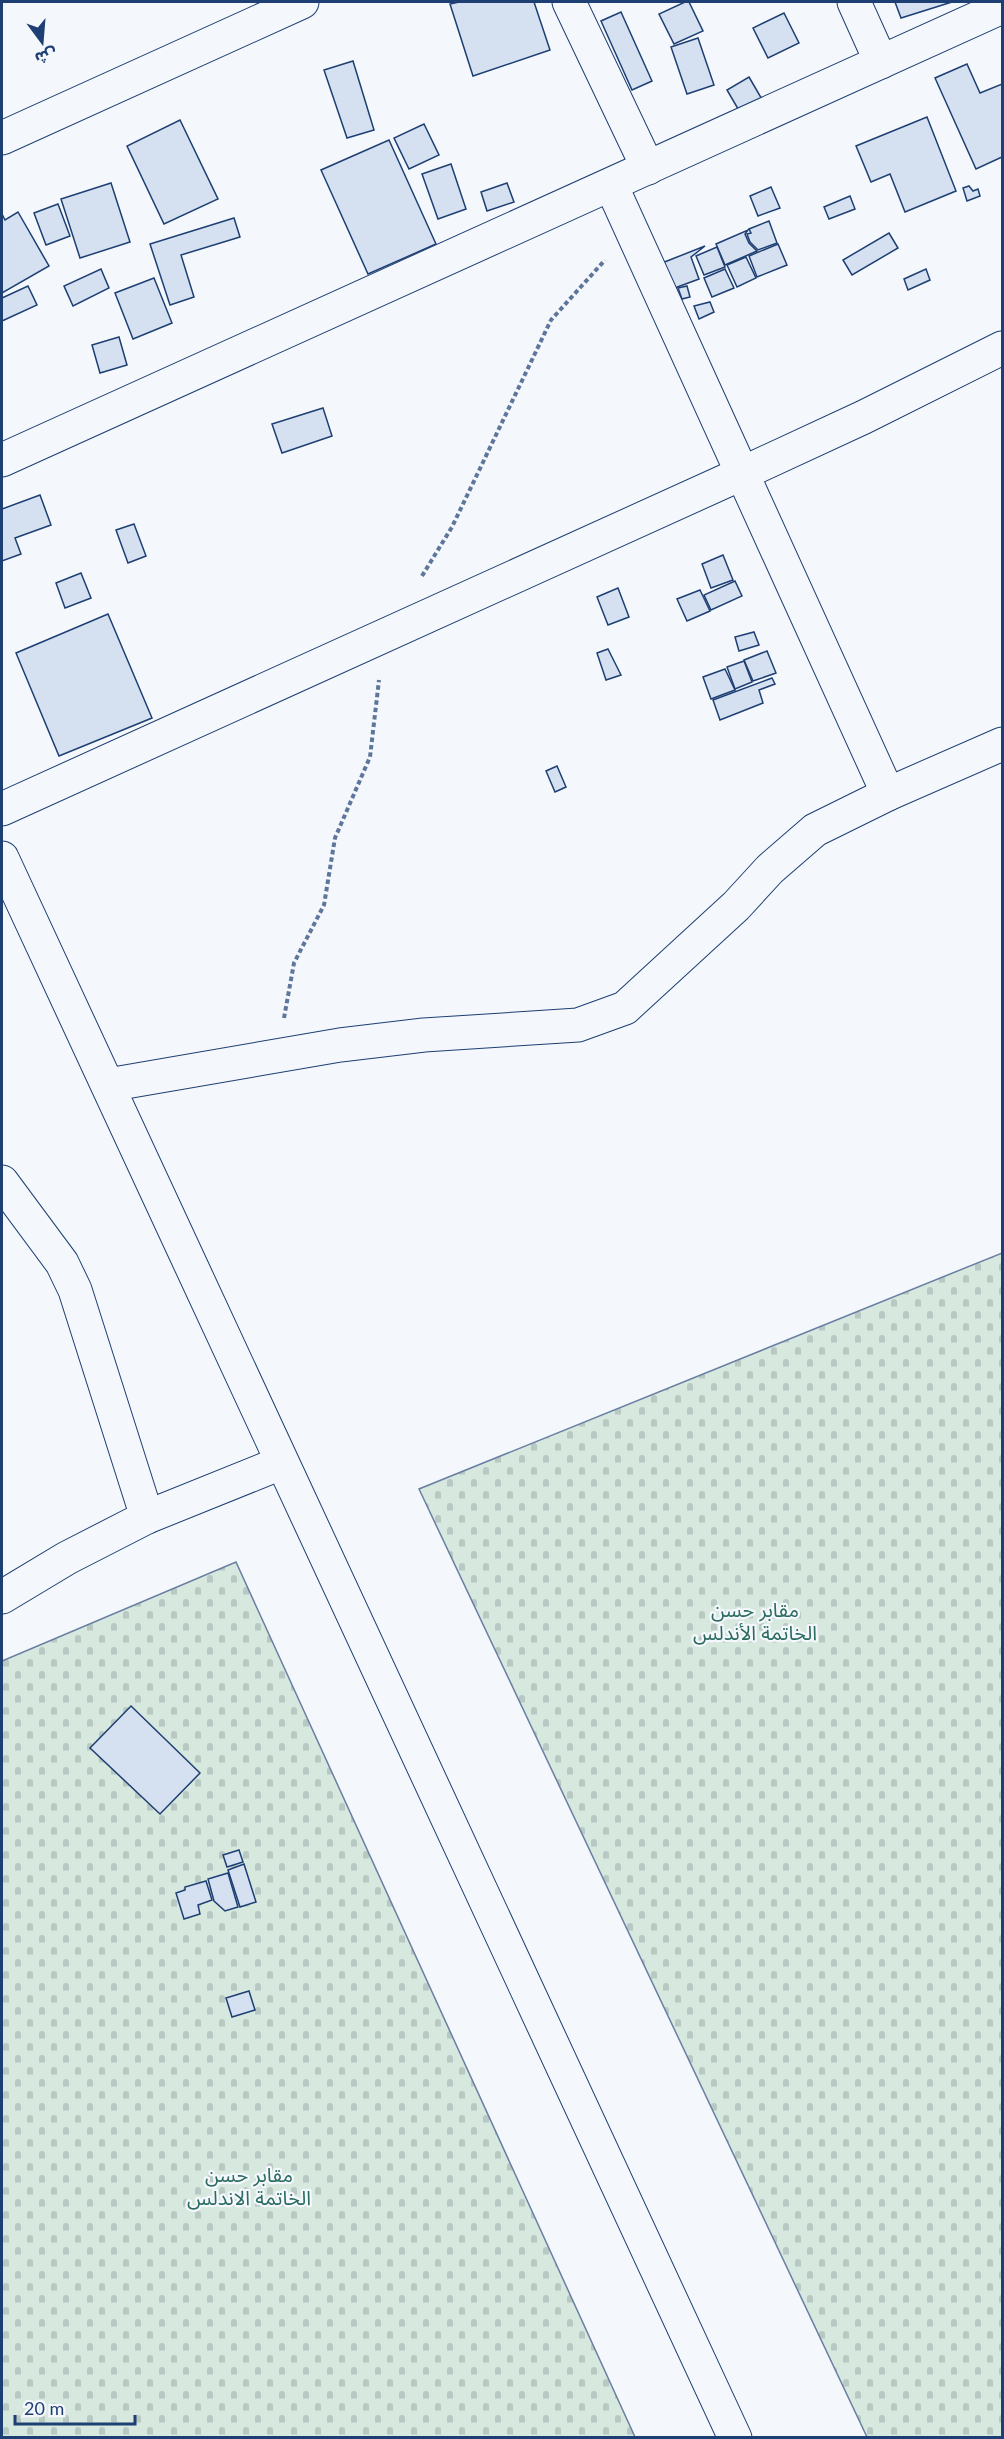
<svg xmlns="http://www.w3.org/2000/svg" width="1004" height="2439" viewBox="0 0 1004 2439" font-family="Lato,'Noto Sans Arabic',sans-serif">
<defs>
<pattern id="cemetery-stones" width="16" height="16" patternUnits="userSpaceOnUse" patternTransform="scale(1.5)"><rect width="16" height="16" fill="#d7e8df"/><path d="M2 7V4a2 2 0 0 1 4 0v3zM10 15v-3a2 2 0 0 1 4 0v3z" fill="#b8c8c3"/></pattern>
</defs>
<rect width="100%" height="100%" fill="#f4f7fb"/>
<g fill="url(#cemetery-stones)" stroke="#687fa3" stroke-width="1.5">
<polygon points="1002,1253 1002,2437 867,2437 419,1489"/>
<polygon points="236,1562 635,2437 2,2438 2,1661"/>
</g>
<g fill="#d5e0f0" stroke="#1d3f73" stroke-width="1.5">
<polygon points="459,2 534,2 550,50 473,76 450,4"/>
<polygon points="685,2 689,2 703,31 674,44 659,14"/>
<polygon points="895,2 952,2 901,18"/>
<polygon points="621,12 652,81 632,90 601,21"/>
<polygon points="784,13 799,43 768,58 753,28"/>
<polygon points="698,38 714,85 687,94 671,47"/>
<polygon points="353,61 374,130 347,138 324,70"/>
<polygon points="967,64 980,93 1002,84 1002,157 976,169 935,78"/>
<polygon points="749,77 763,101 741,114 727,90"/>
<polygon points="927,117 956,191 905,212 890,174 871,182 856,146"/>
<polygon points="180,120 218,199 164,224 127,146"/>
<polygon points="424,124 439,155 409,169 394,138"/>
<polygon points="389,140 436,244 368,274 321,170"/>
<polygon points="451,164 466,209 438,219 422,174"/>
<polygon points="111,183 130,242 80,258 61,199"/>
<polygon points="507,183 514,202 487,211 481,192"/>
<polygon points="969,186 973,191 978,189 980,196 967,201 963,188"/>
<polygon points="771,187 780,208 758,216 750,196"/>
<polygon points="850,196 855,209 829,219 824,207"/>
<polygon points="58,204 70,236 46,245 34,213"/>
<polygon points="18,212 49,266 2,293 2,214 5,220"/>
<polygon points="234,218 240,237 181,255 194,297 170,305 150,244"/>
<polygon points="769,221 777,243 758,250 750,242 747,234 751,233 749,229"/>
<polygon points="748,230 745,234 749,243 757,251 725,265 716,244"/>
<polygon points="889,233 898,248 852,275 843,260"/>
<polygon points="778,244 787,265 757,277 749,256"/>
<polygon points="705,246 691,257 699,279 672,289 662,263"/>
<polygon points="717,247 725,267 704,275 696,256"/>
<polygon points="746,257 756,278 737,287 727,265"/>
<polygon points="101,269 109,288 73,306 64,286"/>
<polygon points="725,269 734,288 712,297 704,278"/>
<polygon points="926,269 930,280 908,290 904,279"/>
<polygon points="154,278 172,323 133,339 115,293"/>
<polygon points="28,286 37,305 2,321 2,298"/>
<polygon points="687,286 690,297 682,299 678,288"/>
<polygon points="710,302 714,312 699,319 694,306"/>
<polygon points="119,337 127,365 100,373 92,345"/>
<polygon points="323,408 332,436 282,453 272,424"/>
<polygon points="40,495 51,525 15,538 21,554 2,561 2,509"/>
<polygon points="134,524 146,556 128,563 116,530"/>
<polygon points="723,555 733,580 711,588 702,564"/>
<polygon points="81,573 91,598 65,608 56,583"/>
<polygon points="735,581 742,596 711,610 704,595"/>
<polygon points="618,588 629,617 608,625 597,597"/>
<polygon points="700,590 710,611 687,621 677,599"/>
<polygon points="108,614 152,718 59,756 16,653"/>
<polygon points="754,632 759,645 739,651 735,637"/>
<polygon points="608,649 621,675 606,680 597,653"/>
<polygon points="767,651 776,673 753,681 744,660"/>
<polygon points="744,661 752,682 735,689 727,667"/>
<polygon points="725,669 735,690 711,699 703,677"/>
<polygon points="772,678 775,684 759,690 763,703 720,720 713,700"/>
<polygon points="557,766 566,787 555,792 546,771"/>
<polygon points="131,1706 200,1773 160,1814 90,1748"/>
<polygon points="239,1850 243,1862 227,1867 223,1855"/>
<polygon points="244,1864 256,1902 240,1907 228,1870"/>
<polygon points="228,1873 238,1907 225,1911 214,1901 208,1879"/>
<polygon points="206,1881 212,1900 198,1905 200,1914 184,1919 176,1893 185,1890 185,1887"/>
<polygon points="249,1991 255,2010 232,2017 226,1998"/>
</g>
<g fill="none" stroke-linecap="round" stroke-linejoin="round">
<defs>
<g id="minor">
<polyline points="569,2 648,168"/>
<polyline points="854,2 881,62"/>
<polyline points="2,138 302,2"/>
<polyline points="611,185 888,794"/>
<polyline points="2,460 1002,7"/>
<polyline points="2,809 743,473 864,417 1002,348"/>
<polyline points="108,1085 340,1045 424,1035 578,1025 625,1008 736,906 770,869 815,830 888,794 1002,744"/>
<polyline points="2,1182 62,1263 75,1290 147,1517"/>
<polyline points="2,1597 67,1558 147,1517 281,1463"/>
</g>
<polyline id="tertiary" points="2,858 735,2438"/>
</defs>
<use href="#minor" stroke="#1d3f73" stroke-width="35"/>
<use href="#tertiary" stroke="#1d3f73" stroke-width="35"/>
<g stroke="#5e769c" stroke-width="4" stroke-dasharray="4.5 3" stroke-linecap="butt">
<polyline points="422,576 452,527 551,320 605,260"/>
<polyline points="284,1018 294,963 324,905 335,838 370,757 379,680"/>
</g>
<use href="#minor" stroke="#f4f7fb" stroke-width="33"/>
<use href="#tertiary" stroke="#f4f7fb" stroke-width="33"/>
</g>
<g text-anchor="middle" stroke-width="4.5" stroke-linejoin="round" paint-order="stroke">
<g font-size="20" fill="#2c6c60" stroke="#f4f7fb">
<text x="755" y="1617">مقابر حسن<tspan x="755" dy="23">الخاتمة الأندلس</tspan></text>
<text x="249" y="2182">مقابر حسن<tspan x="249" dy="23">الخاتمة الاندلس</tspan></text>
</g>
</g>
<rect width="1004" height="2439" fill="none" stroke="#1d3f73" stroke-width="6"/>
<g transform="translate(42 42) rotate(164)" stroke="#f4f7fb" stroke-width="4.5" paint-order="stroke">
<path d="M0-4.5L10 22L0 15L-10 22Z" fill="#1d3f73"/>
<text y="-9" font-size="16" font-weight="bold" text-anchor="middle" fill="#1d3f73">ش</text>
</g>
<path d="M15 2415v9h120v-9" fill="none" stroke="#1d3f73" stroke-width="3"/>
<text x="24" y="2415" font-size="18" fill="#1d3f73" stroke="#f4f7fb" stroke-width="4.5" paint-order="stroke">20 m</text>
</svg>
